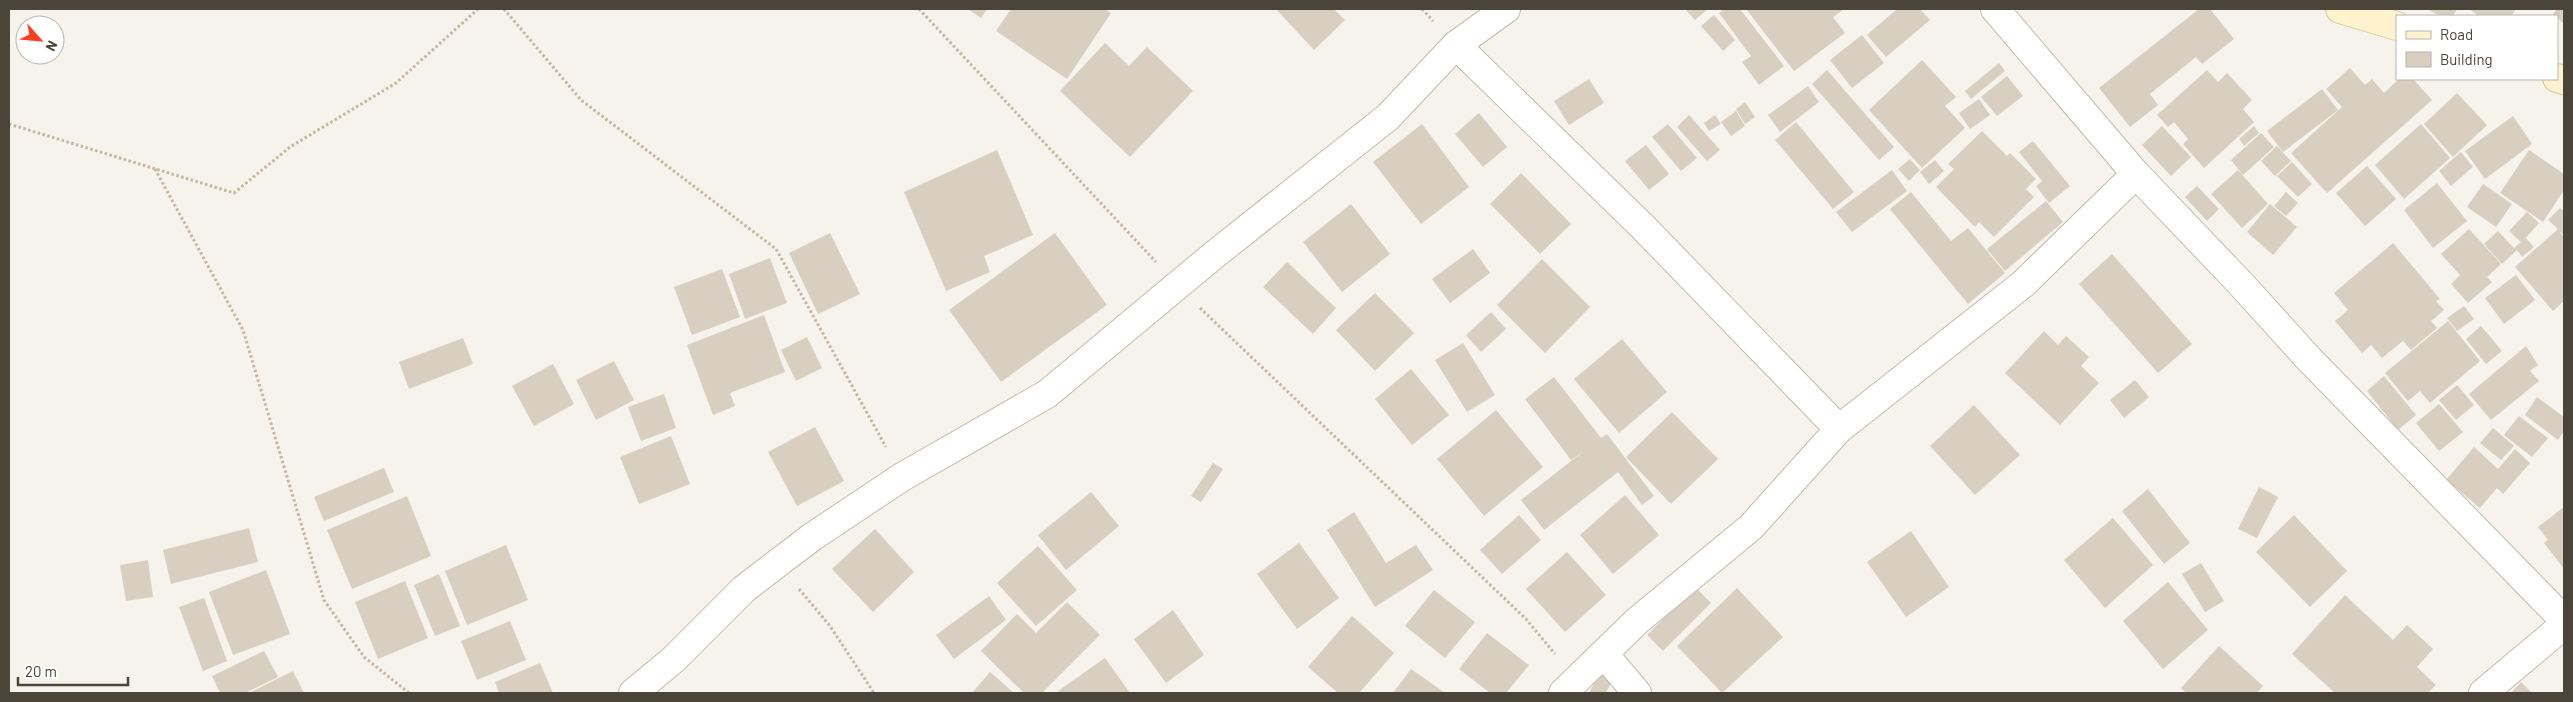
<svg xmlns="http://www.w3.org/2000/svg" width="2573" height="702" viewBox="0 0 2573 702" font-family="Barlow,sans-serif">
<rect width="100%" height="100%" fill="#f6f3ec"/>
<g fill="#d8cfc1">
<polygon points="968,9 987,9 981,18"/>
<polygon points="1011,9 1105,9 1111,13 1067,79 996,31"/>
<polygon points="1276,9 1334,9 1345,20 1314,50"/>
<polygon points="1685,9 1708,9 1695,20"/>
<polygon points="1724,9 1740,9 1784,66 1759,85 1742,62 1751,56 1719,13"/>
<polygon points="1746,9 1844,9 1833,17 1845,33 1794,71"/>
<polygon points="1897,9 1920,9 1930,20 1886,57 1867,35"/>
<polygon points="2199,9 2210,9 2234,39 2202,64 2196,57 2150,94 2158,105 2130,127 2099,88"/>
<polygon points="2427,9 2457,9 2453,16 2440,16"/>
<polygon points="2469,9 2516,9 2511,16 2479,16"/>
<polygon points="2557,9 2564,9 2564,24 2553,14"/>
<polygon points="1714,15 1735,40 1723,51 1701,26"/>
<polygon points="1862,35 1884,63 1852,88 1830,60"/>
<polygon points="1105,43 1129,66 1147,47 1193,91 1130,157 1060,91"/>
<polygon points="1922,60 1956,97 1945,106 1965,128 1922,168 1869,110"/>
<polygon points="1999,63 2005,71 1971,99 1965,91"/>
<polygon points="2350,68 2365,85 2372,79 2384,93 2399,79 2413,79 2432,100 2327,193 2291,153 2342,107 2326,89"/>
<polygon points="1827,70 1894,147 1879,160 1812,84"/>
<polygon points="2207,70 2218,82 2227,73 2252,100 2243,109 2254,122 2204,168 2183,144 2188,139 2174,122 2168,127 2157,115"/>
<polygon points="2007,76 2023,96 1997,116 1981,97"/>
<polygon points="1589,79 1604,103 1569,125 1554,101"/>
<polygon points="1808,86 1819,102 1780,132 1768,115"/>
<polygon points="2322,89 2338,110 2283,152 2267,131"/>
<polygon points="2457,93 2487,125 2453,157 2424,124"/>
<polygon points="1979,99 1990,115 1970,129 1959,113"/>
<polygon points="1745,102 1755,117 1745,124 1736,109"/>
<polygon points="1736,111 1745,126 1731,136 1721,122"/>
<polygon points="1479,113 1507,147 1483,167 1455,134"/>
<polygon points="1689,115 1720,150 1707,161 1677,127"/>
<polygon points="1715,115 1721,124 1709,131 1704,123"/>
<polygon points="2513,116 2532,144 2485,179 2465,151"/>
<polygon points="1796,122 1854,192 1833,209 1775,140"/>
<polygon points="1422,124 1469,187 1421,224 1373,162"/>
<polygon points="1668,124 1697,158 1681,171 1652,137"/>
<polygon points="2421,124 2450,158 2404,199 2375,165"/>
<polygon points="2162,126 2191,157 2171,176 2142,145"/>
<polygon points="2254,126 2259,133 2244,146 2239,139"/>
<polygon points="1982,131 2007,156 2010,153 2036,179 2026,189 2034,197 1994,237 1979,222 1975,227 1936,187 1954,169 1948,164"/>
<polygon points="2261,133 2274,147 2243,175 2231,160"/>
<polygon points="2033,141 2070,186 2049,203 2036,186 2042,181 2019,152"/>
<polygon points="1646,145 1669,174 1649,190 1625,161"/>
<polygon points="2277,146 2291,161 2275,176 2261,161"/>
<polygon points="997,150 1033,235 984,256 990,272 946,291 904,192"/>
<polygon points="2529,150 2564,174 2564,190 2543,222 2500,193"/>
<polygon points="2461,152 2473,167 2451,186 2439,171"/>
<polygon points="1910,159 1920,170 1909,181 1898,169"/>
<polygon points="1935,160 1944,171 1929,184 1920,172"/>
<polygon points="2292,162 2312,184 2298,197 2277,176"/>
<polygon points="2367,166 2396,199 2365,226 2336,193"/>
<polygon points="1892,170 1907,191 1852,232 1836,212"/>
<polygon points="2238,170 2268,204 2242,228 2211,194"/>
<polygon points="1521,173 1571,224 1540,254 1490,204"/>
<polygon points="2437,183 2467,221 2433,248 2404,210"/>
<polygon points="2483,184 2512,204 2496,227 2467,207"/>
<polygon points="2197,186 2219,209 2207,221 2185,197"/>
<polygon points="1911,192 1951,241 1968,228 2005,273 1968,304 1890,209"/>
<polygon points="2286,192 2298,203 2286,216 2274,206"/>
<polygon points="2046,201 2063,222 2005,271 1987,249"/>
<polygon points="1351,204 1390,254 1342,292 1303,242"/>
<polygon points="2270,204 2297,227 2273,255 2247,232"/>
<polygon points="2560,208 2564,211 2564,235 2559,231 2564,237 2564,301 2553,311 2515,267 2558,229 2548,220"/>
<polygon points="2527,212 2539,223 2522,242 2526,238 2534,247 2522,257 2517,250 2502,264 2484,244 2498,231 2514,248 2521,242 2509,231"/>
<polygon points="2469,229 2501,264 2487,277 2492,282 2468,303 2451,284 2460,275 2441,254"/>
<polygon points="830,233 860,294 818,314 789,253"/>
<polygon points="1055,233 1107,305 1001,382 949,310"/>
<polygon points="2393,243 2440,299 2436,301 2444,310 2431,321 2437,328 2411,350 2403,341 2382,358 2371,345 2362,353 2335,321 2348,310 2334,293"/>
<polygon points="1473,249 1490,273 1450,303 1432,279"/>
<polygon points="2112,254 2192,344 2158,373 2079,284"/>
<polygon points="770,258 787,303 745,319 729,274"/>
<polygon points="1542,259 1590,307 1545,353 1497,305"/>
<polygon points="1287,262 1336,308 1313,334 1263,287"/>
<polygon points="722,269 740,317 692,335 674,287"/>
<polygon points="2516,275 2535,300 2504,324 2485,298"/>
<polygon points="1375,293 1414,333 1375,371 1336,330"/>
<polygon points="2464,306 2474,319 2457,331 2447,318"/>
<polygon points="1491,312 1506,329 1481,352 1466,335"/>
<polygon points="764,315 785,372 730,393 735,406 713,415 687,345"/>
<polygon points="2448,321 2480,361 2430,403 2420,391 2408,401 2385,373"/>
<polygon points="2481,326 2502,351 2486,364 2466,339"/>
<polygon points="2044,331 2058,345 2066,336 2089,357 2081,366 2099,383 2060,425 2005,373"/>
<polygon points="807,337 822,368 796,381 781,350"/>
<polygon points="463,338 473,364 409,389 399,362"/>
<polygon points="1622,339 1667,392 1619,433 1574,379"/>
<polygon points="1463,343 1495,395 1467,412 1435,360"/>
<polygon points="2526,346 2538,365 2530,371 2539,381 2491,420 2469,394"/>
<polygon points="614,361 634,400 596,420 576,380"/>
<polygon points="553,364 574,404 534,426 512,386"/>
<polygon points="1411,369 1449,415 1412,445 1375,399"/>
<polygon points="2384,376 2416,415 2398,430 2367,391"/>
<polygon points="1554,377 1601,438 1607,434 1654,496 1642,505 1618,472 1544,530 1521,500 1584,451 1571,460 1525,399"/>
<polygon points="2135,380 2149,397 2124,418 2110,400"/>
<polygon points="2457,385 2474,405 2456,420 2439,400"/>
<polygon points="664,394 676,428 641,441 628,407"/>
<polygon points="2537,397 2564,417 2564,431 2558,440 2525,415"/>
<polygon points="2439,404 2463,432 2439,451 2416,423"/>
<polygon points="1974,405 2020,455 1975,495 1930,446"/>
<polygon points="1496,410 1543,467 1484,516 1437,459"/>
<polygon points="1672,412 1718,459 1671,504 1626,457"/>
<polygon points="2519,416 2548,438 2532,457 2504,435"/>
<polygon points="815,427 844,481 797,506 768,452"/>
<polygon points="2493,428 2514,446 2501,460 2480,443"/>
<polygon points="671,436 690,484 639,504 620,457"/>
<polygon points="2474,447 2498,469 2515,449 2530,463 2503,494 2497,488 2480,508 2446,480"/>
<polygon points="1213,463 1223,469 1201,502 1191,496"/>
<polygon points="384,468 394,492 324,521 314,497"/>
<polygon points="2259,487 2278,497 2257,538 2238,529"/>
<polygon points="2148,489 2190,543 2164,564 2122,511"/>
<polygon points="1091,492 1119,526 1066,570 1038,535"/>
<polygon points="1625,495 1659,535 1613,574 1580,535"/>
<polygon points="407,496 431,556 352,589 327,530"/>
<polygon points="2564,507 2564,569 2544,543 2548,540 2538,527"/>
<polygon points="1354,512 1386,563 1416,545 1433,570 1375,607 1327,530"/>
<polygon points="1519,515 1541,540 1502,574 1480,550"/>
<polygon points="2294,515 2347,571 2310,607 2256,552"/>
<polygon points="2113,518 2153,565 2105,608 2064,560"/>
<polygon points="249,528 258,562 171,584 163,550"/>
<polygon points="875,529 914,572 873,612 832,569"/>
<polygon points="1911,531 1949,587 1906,617 1867,562"/>
<polygon points="1299,543 1339,598 1297,629 1257,574"/>
<polygon points="506,545 528,600 467,625 445,571"/>
<polygon points="1038,546 1077,590 1036,626 997,583"/>
<polygon points="1567,552 1606,595 1565,632 1526,589"/>
<polygon points="148,560 153,597 126,601 120,565"/>
<polygon points="2201,563 2224,601 2205,612 2182,574"/>
<polygon points="266,570 290,634 233,655 209,592"/>
<polygon points="439,574 460,626 435,636 414,585"/>
<polygon points="405,581 428,638 378,659 355,602"/>
<polygon points="2168,582 2208,630 2163,669 2123,621"/>
<polygon points="1695,587 1711,603 1663,651 1647,635"/>
<polygon points="1737,588 1783,637 1722,693 1677,646"/>
<polygon points="1434,590 1475,622 1445,658 1405,626"/>
<polygon points="2345,595 2393,640 2407,625 2433,649 2417,667 2436,685 2428,693 2335,693 2292,654"/>
<polygon points="989,596 1006,620 954,659 936,635"/>
<polygon points="204,598 227,661 203,671 179,607"/>
<polygon points="1067,602 1100,635 1042,693 1024,693 981,651 1017,614 1036,633"/>
<polygon points="1173,610 1204,655 1166,683 1134,639"/>
<polygon points="1352,616 1394,653 1359,693 1338,693 1308,667"/>
<polygon points="510,621 526,660 477,680 461,641"/>
<polygon points="1487,633 1529,665 1506,693 1490,693 1459,669"/>
<polygon points="2219,646 2263,686 2257,693 2186,693 2181,688"/>
<polygon points="264,651 278,677 245,693 220,693 212,676"/>
<polygon points="1105,658 1130,693 1060,693 1058,691"/>
<polygon points="540,663 553,693 499,693 495,682"/>
<polygon points="1411,669 1445,693 1393,693"/>
<polygon points="293,671 304,693 249,693"/>
<polygon points="990,672 1014,693 972,693"/>
<polygon points="1599,674 1612,681 1606,693 1589,693"/>
<polygon points="2521,682 2532,693 2511,693"/>
</g>
<g fill="none" stroke-linecap="round" stroke-linejoin="round">
<defs>
<g id="minor">
<polyline points="1995,9 2136,174 2241,284 2308,358 2564,620"/>
<polyline points="1456,45 1643,227 1839,429"/>
<polyline points="1604,654 1637,693"/>
<polyline points="633,693 674,659 744,589 812,537 902,477 1047,394 1214,255 1388,117 1456,45 1506,9"/>
<polyline points="1563,693 1637,621 1751,527 1839,429 2023,284 2136,174"/>
<polyline points="2483,693 2564,625"/>
</g>
<g id="secondary">
<polyline points="2340,9 2397,26"/>
<polyline points="2557,78 2564,80"/>
</g>
</defs>
<use href="#minor" stroke="#c2bbae" stroke-width="30"/>
<use href="#secondary" stroke="#d6c79b" stroke-width="30"/>
<g stroke="#c4b79f" stroke-width="3" stroke-dasharray="2.5 2.5" stroke-linecap="butt">
<polyline points="504,9 581,100 776,249 886,447"/>
<polyline points="919,9 1156,262"/>
<polyline points="1422,9 1433,21"/>
<polyline points="9,124 234,193 290,147 396,83 478,9"/>
<polyline points="155,169 243,330 324,600 364,657 409,693"/>
<polyline points="1200,308 1526,619 1555,654"/>
<polyline points="799,589 830,626 874,693"/>
</g>
<use href="#minor" stroke="#fff" stroke-width="28"/>
<use href="#secondary" stroke="#fff3cd" stroke-width="28"/>
</g>
<rect width="2573" height="702" fill="none" stroke="#4b4439" stroke-width="20"/>
<rect x="2396" y="15" width="162" height="65" fill="#ffffff" stroke="#b7b4b0"/>
<rect x="2406" y="31" width="25" height="8" fill="#fff3cd" stroke="#b7b4b0"/>
<text x="2440" y="40" font-size="15" fill="#4b4439">Road</text>
<rect x="2406" y="52" width="25" height="15" fill="#d8cfc1" stroke="#b7b4b0"/>
<text x="2440" y="65" font-size="15" fill="#4b4439">Building</text>
<g transform="translate(40 40) rotate(117)"><circle r="24" fill="#ffffff" stroke="#b7b4b0"/>
<path d="M0-4L9 19L0 12L-9 19Z" fill="#fc3f1d"/>
<text y="-8" font-size="14" font-weight="bold" text-anchor="middle" fill="#4b4439">N</text>
</g>
<path d="M18 677v8h110v-8" fill="none" stroke="#4b4439" stroke-width="2.5"/>
<text x="25" y="677" font-size="15" fill="#4b4439" stroke="#ffffff" stroke-width="4" paint-order="stroke">20 m</text>
</svg>
